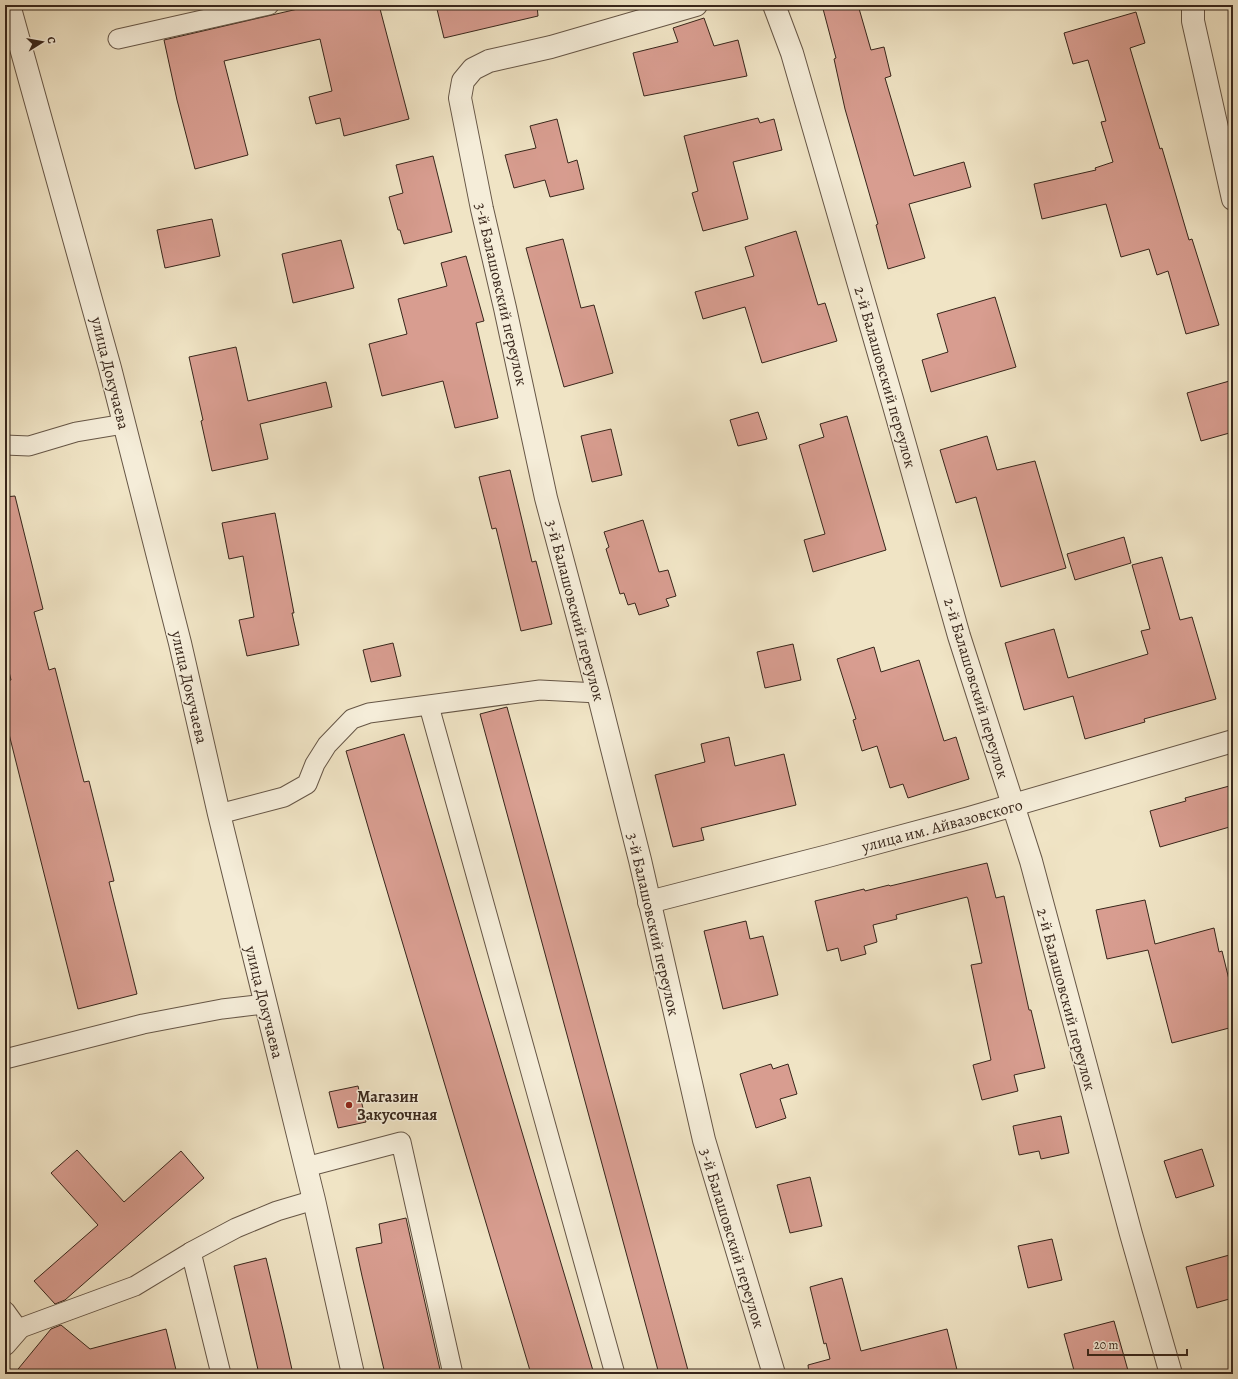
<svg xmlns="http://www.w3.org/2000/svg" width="1238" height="1379" viewBox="0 0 1238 1379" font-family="Alegreya,serif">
<rect width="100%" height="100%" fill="#f0e4c5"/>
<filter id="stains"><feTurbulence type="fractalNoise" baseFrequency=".005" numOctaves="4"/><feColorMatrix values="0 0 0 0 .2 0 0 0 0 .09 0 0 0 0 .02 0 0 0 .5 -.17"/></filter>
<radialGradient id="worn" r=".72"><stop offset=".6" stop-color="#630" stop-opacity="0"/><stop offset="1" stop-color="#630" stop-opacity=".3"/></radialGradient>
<g fill="#d89d90" stroke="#38261b">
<polygon points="315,5 379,5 409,119 344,136 340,118 316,124 309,97 332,91 320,39 224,61 248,155 195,169 177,100 164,40"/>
<polygon points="436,5 537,5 538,16 444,38"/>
<polygon points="822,5 858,5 871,50 884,47 891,76 885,78 914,176 964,162 971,187 909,204 925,258 888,269 876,225 878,224 845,109 834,59 836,58"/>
<polygon points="1136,12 1145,43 1130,48 1160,149 1162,148 1189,240 1192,239 1219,325 1186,334 1168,271 1157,275 1149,249 1121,257 1106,204 1042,219 1034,184 1096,170 1095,168 1113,162 1101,122 1106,121 1088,60 1073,64 1064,33"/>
<polygon points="704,18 714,46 738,40 747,76 644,96 633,53 678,42 673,28"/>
<polygon points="758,118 760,123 774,119 782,150 733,162 748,219 703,231 692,193 698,191 684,136"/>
<polygon points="557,119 568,163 577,160 584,189 550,197 545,180 514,188 505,155 536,148 530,126"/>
<polygon points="433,156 452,232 404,244 400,230 398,230 389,197 403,193 396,165"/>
<polygon points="212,219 220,256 165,268 157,230"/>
<polygon points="796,231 818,305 825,303 837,341 762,363 745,307 703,319 695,292 754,276 745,247"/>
<polygon points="563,239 581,308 594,305 613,373 564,387 526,248"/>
<polygon points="341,240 354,288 293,303 282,254"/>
<polygon points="466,256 484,321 476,323 498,418 455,428 443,381 382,396 369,344 407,334 398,299 447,286 441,263"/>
<polygon points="995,297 1016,367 931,392 922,360 948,352 937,314"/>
<polygon points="236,347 248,401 326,382 332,407 260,424 268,459 212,471 201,421 203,420 189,357"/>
<polygon points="1233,380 1233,432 1201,441 1187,393"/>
<polygon points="758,412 767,439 738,446 730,420"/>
<polygon points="847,416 886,550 813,572 804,540 825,534 799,445 824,437 820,424"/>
<polygon points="611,429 622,475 592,482 581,436"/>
<polygon points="987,436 997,470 1035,461 1066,568 1001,587 976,497 956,503 940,450"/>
<polygon points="510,470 532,562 536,561 552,624 521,631 496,528 492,529 479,477"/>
<polygon points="15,496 43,609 34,612 49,670 55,668 84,782 89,781 114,881 109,882 137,994 78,1009 5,718 5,681 11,680 5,655 5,497"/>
<polygon points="275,513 294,613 292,613 299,645 247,656 239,620 254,617 243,556 229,559 222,523"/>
<polygon points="643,520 659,572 668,570 676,596 666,599 669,606 639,615 635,603 628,605 624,593 620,594 606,549 609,547 604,532"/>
<polygon points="1124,537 1131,563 1075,580 1067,554"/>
<polygon points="1162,557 1180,620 1192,617 1216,699 1144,719 1145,722 1085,739 1073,696 1024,710 1005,643 1054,629 1068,678 1148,654 1141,631 1150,629 1132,565"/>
<polygon points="393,643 401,676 371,682 363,650"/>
<polygon points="793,644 801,680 765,688 757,652"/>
<polygon points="874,647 881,672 919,660 944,741 956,737 969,779 908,798 903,784 890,788 877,746 862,751 853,720 856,719 837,659"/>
<polygon points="507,707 576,958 689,1374 659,1374 480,714"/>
<polygon points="404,734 480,991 594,1374 531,1374 371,837 346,751"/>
<polygon points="729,737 735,766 784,754 796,805 701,828 704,840 673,847 655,775 705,762 701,744"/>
<polygon points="1233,785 1233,826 1160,847 1150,811 1186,801 1185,798"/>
<polygon points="987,863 996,898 1004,896 1029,1010 1031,1010 1045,1068 1014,1075 1018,1091 982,1100 973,1065 991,1060 971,965 982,963 968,899 967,897 896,915 897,919 873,925 877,942 864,946 866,954 841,961 838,948 827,951 815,901 864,889 865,891 889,885 890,886"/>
<polygon points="1145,900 1155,944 1214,928 1219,952 1222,951 1233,996 1233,1027 1172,1043 1148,950 1107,959 1096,910"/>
<polygon points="746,921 750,939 763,936 778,995 723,1009 704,931"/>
<polygon points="771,1064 773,1069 788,1064 797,1094 780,1099 786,1118 756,1128 740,1074"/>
<polygon points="358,1086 366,1122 338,1128 329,1092"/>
<polygon points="1061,1116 1069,1153 1041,1159 1039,1151 1019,1155 1013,1126"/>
<polygon points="1202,1149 1214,1186 1176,1198 1164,1161"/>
<polygon points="77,1150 124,1202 181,1151 204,1178 65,1300 55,1304 34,1281 98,1225 51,1173"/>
<polygon points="810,1177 822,1226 790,1233 777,1185"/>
<polygon points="406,1218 410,1236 441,1374 385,1374 362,1276 356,1248 382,1243 379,1224"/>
<polygon points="1052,1239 1062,1280 1028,1288 1018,1246"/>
<polygon points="1233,1254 1233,1298 1197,1308 1186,1267"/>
<polygon points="266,1258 284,1334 293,1374 259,1374 234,1266"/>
<polygon points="842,1278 861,1351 947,1329 958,1374 809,1374 808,1365 830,1359 826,1343 824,1344 810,1287"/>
<polygon points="1114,1321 1129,1374 1075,1374 1064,1334"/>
<polygon points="61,1325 90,1349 166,1329 177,1374 14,1374 51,1329"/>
</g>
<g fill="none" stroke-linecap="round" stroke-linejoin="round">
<defs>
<g id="service">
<polyline points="118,39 269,5"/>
<polyline points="5,445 29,446 76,432 124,424"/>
<polyline points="429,706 615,1374"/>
<polyline points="219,814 284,797 307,784 315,764 327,745 352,719 369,713 540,690 598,693"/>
<polyline points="5,1059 143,1024 222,1009 265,1004"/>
<polyline points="306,1167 401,1142 453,1374"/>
<polyline points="191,1252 221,1374"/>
<polyline points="5,1311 18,1329"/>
<polyline points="5,1330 18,1329 135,1286 191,1252 236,1228 277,1211 314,1200"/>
</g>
<g id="minor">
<polyline points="9,5 110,368 180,643 219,814 314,1200 353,1374"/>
<polyline points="696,5 551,47 489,61 473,69 463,81 460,98 482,209 505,308 546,498 598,693 640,860 704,1140 774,1374"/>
<polyline points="774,5 792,53 892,399 959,636 1031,861 1131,1234 1171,1374"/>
<polyline points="1194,5 1193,7 1193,21 1233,199"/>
<polyline points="649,902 828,856 969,818 1233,741"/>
<polyline points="5,1344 18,1329"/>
</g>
</defs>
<use href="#service" stroke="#665646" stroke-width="21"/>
<use href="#minor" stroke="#665646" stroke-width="24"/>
<use href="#service" stroke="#f5edd9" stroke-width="19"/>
<use href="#minor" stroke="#f5edd9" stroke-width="22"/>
</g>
<circle fill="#8f2418" stroke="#f5edd9" stroke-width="1.5" cx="349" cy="1105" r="4"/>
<g text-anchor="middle" stroke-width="3" stroke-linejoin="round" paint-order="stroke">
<g font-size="16" fill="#38261b" stroke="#f5edd9">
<text transform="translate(502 294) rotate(77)" y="6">3-й Балашовский переулок</text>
<text transform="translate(111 373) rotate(76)" y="6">улица Докучаева</text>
<text transform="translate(886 377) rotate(74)" y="6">2-й Балашовский переулок</text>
<text transform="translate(576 610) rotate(75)" y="6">3-й Балашовский переулок</text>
<text transform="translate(190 687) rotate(77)" y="6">улица Докучаева</text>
<text transform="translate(977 688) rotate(73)" y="6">2-й Балашовский переулок</text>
<text transform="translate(942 825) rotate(-15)" y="6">улица им. Айвазовского</text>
<text transform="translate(654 924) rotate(77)" y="6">3-й Балашовский переулок</text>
<text transform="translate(1067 999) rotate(75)" y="6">2-й Балашовский переулок</text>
<text transform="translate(265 1002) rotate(76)" y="6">улица Докучаева</text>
<text transform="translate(733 1238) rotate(73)" y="6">3-й Балашовский переулок</text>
</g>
<g font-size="16" font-weight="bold" fill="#38261b" stroke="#f5edd9" text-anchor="start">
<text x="357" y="1102">Магазин<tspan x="357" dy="18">Закусочная</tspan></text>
</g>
</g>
<rect width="1238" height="1379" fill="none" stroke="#f0e4c5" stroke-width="20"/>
<rect x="6" y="6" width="1226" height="1367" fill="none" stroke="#38261b" stroke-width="2"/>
<rect x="10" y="10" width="1218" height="1359" fill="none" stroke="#38261b"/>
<g transform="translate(42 42) rotate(79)" stroke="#f5edd9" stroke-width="3" paint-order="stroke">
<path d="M0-3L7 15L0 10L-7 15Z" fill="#38261b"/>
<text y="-6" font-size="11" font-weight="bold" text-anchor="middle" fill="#38261b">С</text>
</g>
<path d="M1088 1349v6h99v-6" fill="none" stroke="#38261b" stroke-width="2"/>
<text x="1094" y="1349" font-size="12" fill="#38261b" stroke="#f5edd9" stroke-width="3" paint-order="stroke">20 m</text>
<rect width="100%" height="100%" filter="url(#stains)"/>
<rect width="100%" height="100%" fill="url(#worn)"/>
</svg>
